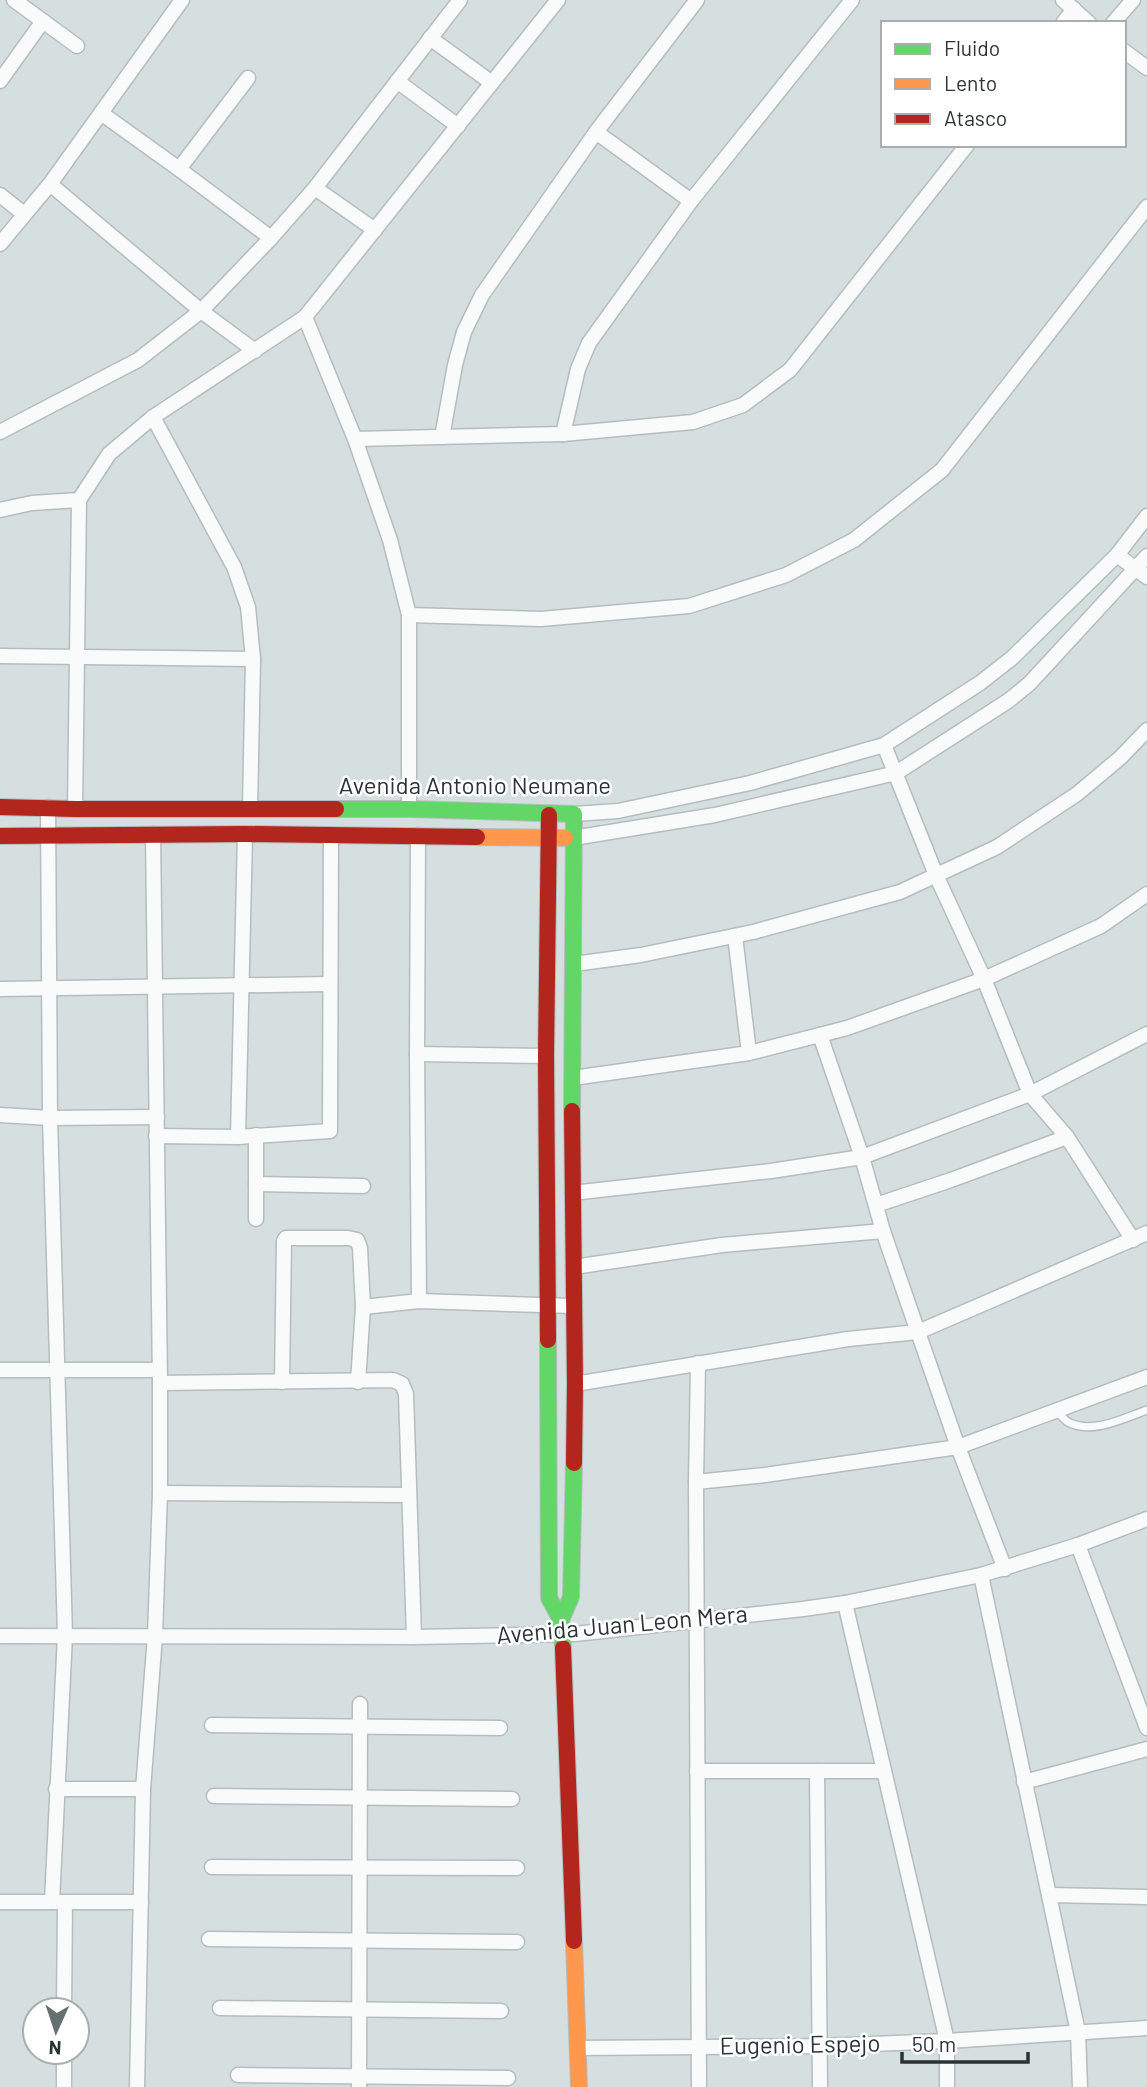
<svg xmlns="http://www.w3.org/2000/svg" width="1147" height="2087" viewBox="0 0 1147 2087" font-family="Barlow,sans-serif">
<rect width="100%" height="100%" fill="#d5dfe0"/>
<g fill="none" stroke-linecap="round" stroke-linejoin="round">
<defs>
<path id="lane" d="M1057,1412C1061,1415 1065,1421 1070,1423C1094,1434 1124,1418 1147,1410"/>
<g id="street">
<polyline points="14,0 77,46"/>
<polyline points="1063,0 1089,23"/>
<polyline points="1063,23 1074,9"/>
<polyline points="1113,23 1133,0"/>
<polyline points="430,38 492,83"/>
<polyline points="1124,51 1147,68"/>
<polyline points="0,81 43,21"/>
<polyline points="397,81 458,126"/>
<polyline points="101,113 179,169 248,78"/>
<polyline points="596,132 691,201"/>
<polyline points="179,169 271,238"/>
<polyline points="50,184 201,311 255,351"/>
<polyline points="315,188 375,230"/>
<polyline points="0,195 24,214"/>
<polyline points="0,244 50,184 182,0"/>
<polyline points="305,317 355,439 390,540 409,615 409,809"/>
<polyline points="0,432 138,360 201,311 271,238 315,188 460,0"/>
<polyline points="563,434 578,369 589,343 691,201 852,0"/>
<polyline points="442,437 455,365 464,332 482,295 596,132 697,0"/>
<polyline points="355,439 563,434 693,422 743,405 790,370 967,145"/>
<polyline points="0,510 32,503 79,500"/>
<polyline points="1117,555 1147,577"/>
<polyline points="409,615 541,619 689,606 786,575 854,540 942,470 1147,207"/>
<polyline points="0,656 253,659"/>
<polyline points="884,745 936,875 984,979 1030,1094 1067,1137 1133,1240"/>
<polyline points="48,807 50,1118 65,1635 52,1902"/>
<polyline points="250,808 253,659 248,607 234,567 153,417 305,317 558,0"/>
<polyline points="75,809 79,500 109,454 153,417"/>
<polyline points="574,814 618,811 750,783 884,745 980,683 1012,658 1117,555 1147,516"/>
<polyline points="418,835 417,1054 419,1301"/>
<polyline points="573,838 715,815 896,773 1008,701 1029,684 1147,556"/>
<polyline points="735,936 749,1053"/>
<polyline points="574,964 641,955 753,932 900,892 997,847 1077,794 1120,758 1147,730"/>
<polyline points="0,989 330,984"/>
<polyline points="820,1035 862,1157 883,1231 918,1332 958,1447 1005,1569"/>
<polyline points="417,1054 546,1056"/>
<polyline points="573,1078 749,1053 847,1028 984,979 1101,926 1147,894"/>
<polyline points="0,1115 50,1118 157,1117"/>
<polyline points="256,1135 256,1219"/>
<polyline points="156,1136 238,1137 330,1131 331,835"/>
<polyline points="238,1137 245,834"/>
<polyline points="256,1184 363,1186"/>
<polyline points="572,1193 771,1171 862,1157 1030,1094 1147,1034"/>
<polyline points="876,1205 951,1180 1067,1137"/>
<polyline points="574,1267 722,1245 883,1231"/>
<polyline points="698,1363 696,1482 699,2087"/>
<polyline points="0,1370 159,1370"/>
<polyline points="282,1382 284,1241 286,1238 348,1238 357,1240 360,1248 363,1307"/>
<polyline points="358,1382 363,1307 419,1301 573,1306"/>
<polyline points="160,1383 393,1380 402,1384 406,1394 414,1637"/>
<polyline points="575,1384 848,1339 918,1332 1147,1233"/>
<polyline points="696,1482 765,1475 958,1447 1147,1377"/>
<polyline points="160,1493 409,1495"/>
<polyline points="1078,1545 1147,1728"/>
<polyline points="981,1575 1078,2032 1080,2087"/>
<polyline points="845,1603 947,2041 947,2087"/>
<polyline points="0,1636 414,1637 575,1634 803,1609 845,1603 981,1575 1078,1545 1147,1519"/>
<polyline points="212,1725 500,1728"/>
<polyline points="697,1771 884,1771"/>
<polyline points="817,1771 820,2087"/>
<polyline points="1024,1782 1147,1749"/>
<polyline points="56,1789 143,1789"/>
<polyline points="214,1796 512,1799"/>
<polyline points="212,1867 517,1868"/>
<polyline points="1049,1895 1147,1897"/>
<polyline points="0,1902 141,1902"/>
<polyline points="209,1939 517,1942"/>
<polyline points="220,2008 501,2011"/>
<polyline points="64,2010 65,1902"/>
<polyline points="578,2048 820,2046 947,2041 1147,2028"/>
<polyline points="238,2075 508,2078"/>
<polyline points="64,2087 64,2052"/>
<polyline points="137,2087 143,1789 155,1636 160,1493 160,1383 153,834"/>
<polyline points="359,2087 360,1704"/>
</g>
<g id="fast">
<polyline points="336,809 409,809 574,814 572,1111"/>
<polyline points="548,1340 549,1598 561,1620 563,1648"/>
<polyline points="561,1620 571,1597 574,1463"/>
</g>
<g id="slow">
<polyline points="477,837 565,838"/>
<polyline points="574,1941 579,2087"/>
</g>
<g id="jam">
<polyline points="0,807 75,809 336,809"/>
<polyline points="0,836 245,834 477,837"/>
<polyline points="572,1111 575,1384 574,1463"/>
<polyline points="548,1340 546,1056 549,815"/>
<polyline points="563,1648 574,1941"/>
</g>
</defs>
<use href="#lane" stroke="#b5bdbe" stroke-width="10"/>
<use href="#street" stroke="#b5bdbe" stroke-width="17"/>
<use href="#fast" stroke="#b5bdbe" stroke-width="18"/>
<use href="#slow" stroke="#b5bdbe" stroke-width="18"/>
<use href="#jam" stroke="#b5bdbe" stroke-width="18"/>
<use href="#lane" stroke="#f9fafa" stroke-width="7"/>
<use href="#street" stroke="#f9fafa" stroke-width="14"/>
<use href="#fast" stroke="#63d668" stroke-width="16"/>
<use href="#slow" stroke="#ff974d" stroke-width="16"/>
<use href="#jam" stroke="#b3261e" stroke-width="16"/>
</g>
<g text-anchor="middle" stroke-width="5" stroke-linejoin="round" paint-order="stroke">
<g font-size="24" fill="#2c3333" stroke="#fff">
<text x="475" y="794">Avenida Antonio Neumane</text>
<text transform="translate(622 1625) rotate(-5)" y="8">Avenida Juan Leon Mera</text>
<text transform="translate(800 2045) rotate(-1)" y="8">Eugenio Espejo</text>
</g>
</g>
<rect x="881" y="21" width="245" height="126" fill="#ffffff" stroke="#abadad" stroke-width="2"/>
<rect x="895" y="44" width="35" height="10" fill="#63d668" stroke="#abadad" stroke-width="2"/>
<text x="944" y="56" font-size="21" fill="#2c3333">Fluido</text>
<rect x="895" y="79" width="35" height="10" fill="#ff974d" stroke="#abadad" stroke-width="2"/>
<text x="944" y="91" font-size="21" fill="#2c3333">Lento</text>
<rect x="895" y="114" width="35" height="10" fill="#b3261e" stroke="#abadad" stroke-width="2"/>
<text x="944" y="126" font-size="21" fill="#2c3333">Atasco</text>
<g transform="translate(56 2031) rotate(183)"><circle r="33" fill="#ffffff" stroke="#abadad" stroke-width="2"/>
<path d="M0-5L12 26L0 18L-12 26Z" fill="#676f70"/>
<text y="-10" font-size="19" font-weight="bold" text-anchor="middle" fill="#2c3333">N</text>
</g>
<path d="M902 2052v10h126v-10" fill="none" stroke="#2c3333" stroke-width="3.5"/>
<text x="912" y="2052" font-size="21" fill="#2c3333" stroke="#ffffff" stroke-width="5" paint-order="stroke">50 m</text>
</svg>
